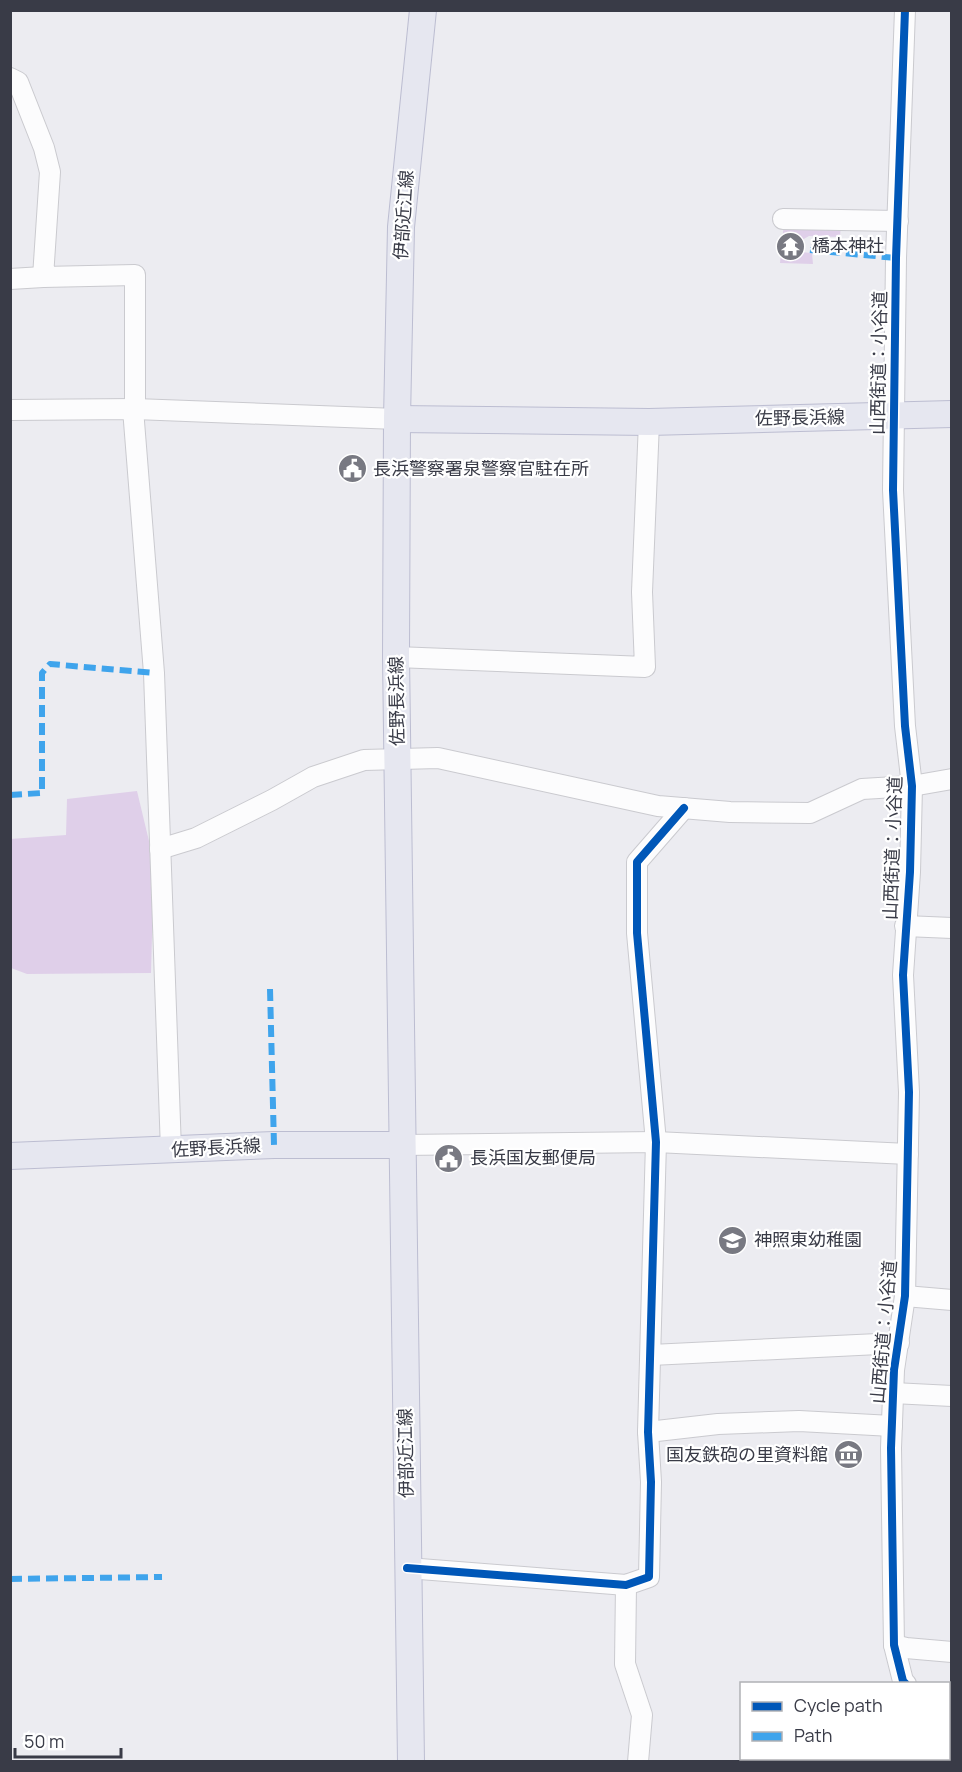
<svg xmlns="http://www.w3.org/2000/svg" width="962" height="1772" viewBox="0 0 962 1772" font-family="Manrope,'Noto Sans JP',sans-serif">
<rect width="100%" height="100%" fill="#ececf1"/>
<g fill="#dfcfe9">
<polygon points="784,222 841,223 840,237 809,236 802,240 788,241 787,251 812,253 813,264 780,263"/>
<polygon points="137,791 154,862 151,973 27,974 11,968 10,839 66,835 67,799"/>
</g>
<g fill="none" stroke-linecap="round" stroke-linejoin="round">
<defs>
<g id="minor">
<polyline points="905,10 896,258 893,490 905,726 912,786 910,872 903,975 909,1092 905,1296 894,1370 891,1448 894,1645 903,1681 906,1684"/>
<polyline points="10,78 18,82 44,148 50,172 43,277 135,275 135,409"/>
<polyline points="783,219 898,221"/>
<polyline points="10,279 43,277"/>
<polyline points="133,409 154,673 171,1150"/>
<polyline points="10,410 135,409 397,419"/>
<polyline points="396,657 645,667 642,592 649,422"/>
<polyline points="160,849 196,838 272,800 313,777 364,760 438,758 658,806 730,812 810,813 862,789 912,786 952,779"/>
<polyline points="905,926 952,928"/>
<polyline points="402,1145 656,1142 908,1154"/>
<polyline points="905,1296 952,1300"/>
<polyline points="651,1355 899,1343"/>
<polyline points="893,1393 952,1396"/>
<polyline points="648,1432 718,1424 799,1421 892,1426"/>
<polyline points="407,1568 626,1585 649,1577 651,1482 648,1432 656,1142 637,933 637,862 684,808"/>
<polyline points="626,1585 625,1664 642,1715 638,1762"/>
<polyline points="894,1645 906,1648 952,1652"/>
<polyline points="928,1758 928,1762"/>
</g>
<g id="major">
<polyline points="397,419 649,422 952,414"/>
<polyline points="10,1156 274,1145 402,1145"/>
<polyline points="411,1762 396,657 397,419 401,227 423,10"/>
</g>
</defs>
<use href="#minor" stroke="#cacacf" stroke-width="22"/>
<use href="#major" stroke="#bcbdd1" stroke-width="28"/>
<use href="#minor" stroke="#fcfcfd" stroke-width="20"/>
<use href="#major" stroke="#e6e7f0" stroke-width="26"/>
<g stroke="#3fa4ec" stroke-width="6" stroke-dasharray="12 6" stroke-linecap="butt">
<polyline points="810,250 896,258"/>
<polyline points="10,795 42,793 42,673 50,664 154,673"/>
<polyline points="270,989 274,1145"/>
<polyline points="10,1579 162,1577"/>
</g>
<defs>
<g id="cycleway">
<polyline points="905,10 896,258 893,490 905,726 912,786 910,872 903,975 909,1092 905,1296 894,1370 891,1448 894,1645 903,1681 906,1684"/>
<polyline points="407,1568 626,1585 649,1577 651,1482 648,1432 656,1142 637,933 637,862 684,808"/>
</g>
</defs>
<use href="#cycleway" stroke="#fff" stroke-width="11"/>
<use href="#cycleway" stroke="#0057b8" stroke-width="8"/>
</g>
<defs>
<symbol id="temple-disc" viewBox="-11 -11 22 22"><circle r="9.5" fill="#787982" stroke="#fff"/><path d="M0-6L5-2H3V0L6.5 2.5H4V6H1.5V3h-3V6H-4V2.5H-6.5L-3 0V-2H-5Z" fill="#fff"/></symbol>
<symbol id="civic-disc" viewBox="-11 -11 22 22"><circle r="9.5" fill="#787982" stroke="#fff"/><path d="M-.6-6.5H3V-4.5H.6V-3L4-1V1h2V6H-6V1h2V-1L-.6-3ZM-1.2 2.5V6h2.4V2.5Z" fill="#fff"/></symbol>
<symbol id="school-disc" viewBox="-11 -11 22 22"><circle r="9.5" fill="#787982" stroke="#fff"/><path d="M0-5L7-2L0 1L-7-2ZM-4 1L0 2.5L4 1V4Q0 6-4 4Z" fill="#fff"/></symbol>
<symbol id="museum-disc" viewBox="-11 -11 22 22"><circle r="9.5" fill="#787982" stroke="#fff"/><path d="M0-6L6-3V-2H-6V-3ZM-5-1h2V3h-2ZM-1-1h2V3h-2ZM3-1h2V3H3ZM-6 4H6V6H-6Z" fill="#fff"/></symbol>
</defs>
<g fill-rule="evenodd">
<use href="#temple-disc" x="774" y="230" width="33" height="33"/>
<use href="#civic-disc" x="336" y="452" width="33" height="33"/>
<use href="#civic-disc" x="432" y="1142" width="33" height="33"/>
<use href="#school-disc" x="716" y="1224" width="33" height="33"/>
<use href="#museum-disc" x="832" y="1438" width="33" height="33"/>
</g>
<g text-anchor="middle" stroke-width="4.5" stroke-linejoin="round" paint-order="stroke">
<g font-size="18" fill="#393b47" stroke="#fff">
<text transform="translate(404 215) rotate(-86)" y="6">伊部近江線</text>
<text transform="translate(879 363) rotate(-89)" y="6">山西街道：小谷道</text>
<text transform="translate(800 418) rotate(-1)" y="6">佐野長浜線</text>
<text transform="translate(397 701) rotate(-91)" y="6">佐野長浜線</text>
<text transform="translate(893 848) rotate(-88)" y="6">山西街道：小谷道</text>
<text transform="translate(216 1148) rotate(-3)" y="6">佐野長浜線</text>
<text transform="translate(884 1332) rotate(-85)" y="6">山西街道：小谷道</text>
<text transform="translate(406 1453) rotate(-91)" y="6">伊部近江線</text>
</g>
<g font-size="18" fill="#393b47" stroke="#fff" text-anchor="start">
<text x="812" y="252">橋本神社</text>
<text x="373" y="475">長浜警察署泉警察官駐在所</text>
<text x="470" y="1164">長浜国友郵便局</text>
<text x="754" y="1246">神照東幼稚園</text>
<text x="828" y="1461" text-anchor="end">国友鉄砲の里資料館</text>
</g>
</g>
<rect width="962" height="1772" fill="none" stroke="#393b47" stroke-width="24"/>
<rect x="740" y="1682" width="210" height="78" fill="#ffffff" stroke="#b0b1b5" stroke-width="1.5"/>
<rect x="752" y="1702" width="30" height="9" fill="#0057b8" stroke="#b0b1b5" stroke-width="1.5"/>
<text x="794" y="1712" font-size="18" fill="#393b47">Cycle path</text>
<rect x="752" y="1732" width="30" height="9" fill="#3fa4ec" stroke="#b0b1b5" stroke-width="1.5"/>
<text x="794" y="1742" font-size="18" fill="#393b47">Path</text>
<path d="M15 1748v9h106v-9" fill="none" stroke="#393b47" stroke-width="3"/>
<text x="24" y="1748" font-size="18" fill="#393b47" stroke="#ffffff" stroke-width="4.5" paint-order="stroke">50 m</text>
</svg>
